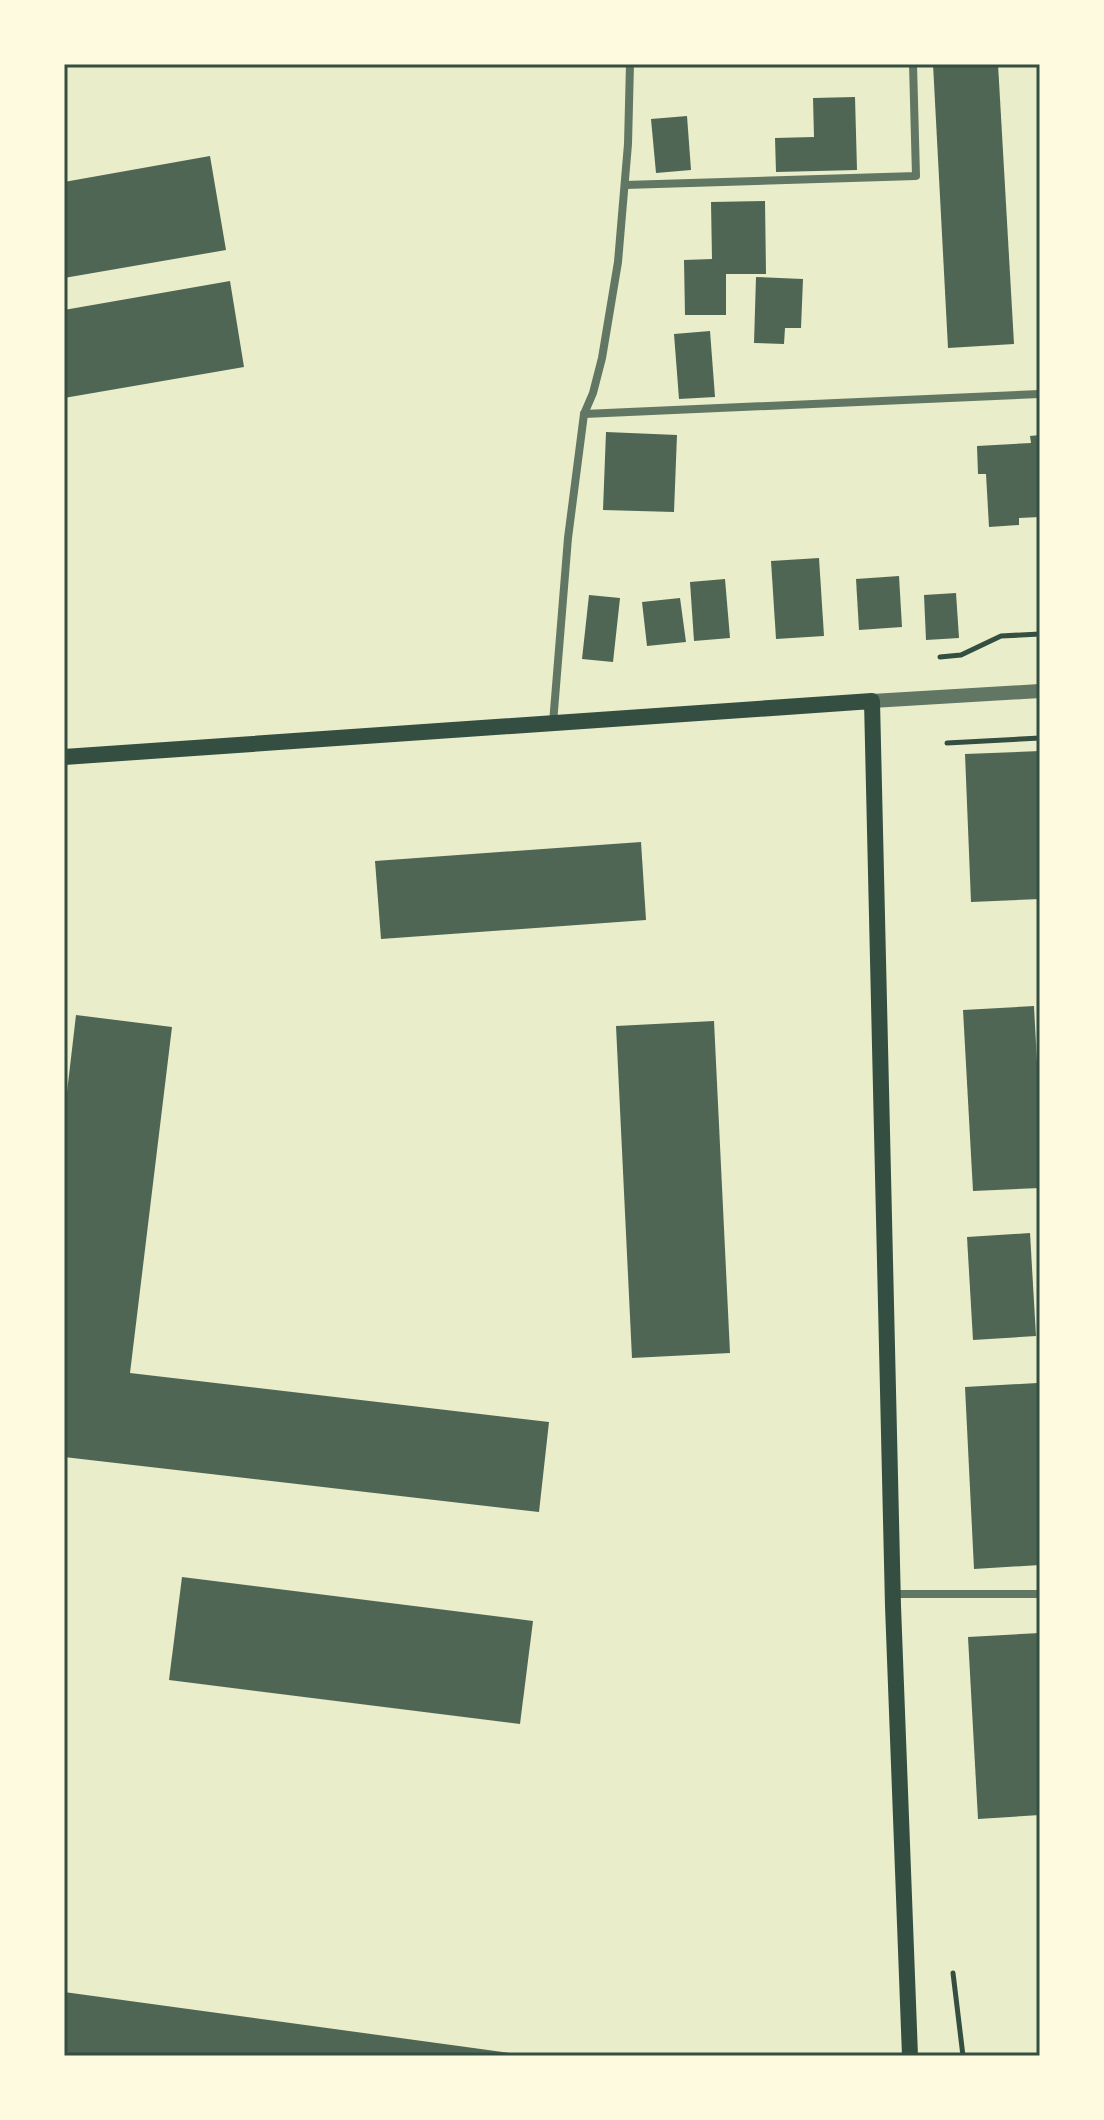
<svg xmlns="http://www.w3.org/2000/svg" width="1104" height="2120" viewBox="0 0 1104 2120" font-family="Overpass,sans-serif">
<rect width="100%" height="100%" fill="#e9edc9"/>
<g fill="#4f6655">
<polygon points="933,64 998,64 1014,344 948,348"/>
<polygon points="855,97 857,170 776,172 775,138 814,137 813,98"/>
<polygon points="687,116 691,170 656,173 651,119"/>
<polygon points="210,156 226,250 64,278 64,182"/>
<polygon points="765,201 766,274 726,274 726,315 685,315 684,260 712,259 711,202"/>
<polygon points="756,277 803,279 801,328 785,328 784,344 754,343"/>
<polygon points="230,281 244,367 64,398 64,310"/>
<polygon points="710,331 715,397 679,399 674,334"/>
<polygon points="606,432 677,435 674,512 603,510"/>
<polygon points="1040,435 1040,517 1019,518 1019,525 989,527 986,474 978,474 977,446 1031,443 1030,436"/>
<polygon points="819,558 824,636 776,639 771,561"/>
<polygon points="899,576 902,627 859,630 856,579"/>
<polygon points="725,579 730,638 694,641 690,582"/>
<polygon points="956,593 959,638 926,640 924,595"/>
<polygon points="589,595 620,598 613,662 582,659"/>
<polygon points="680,598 686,642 647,646 642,602"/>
<polygon points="1040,751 1040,818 1037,818 1040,899 971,902 965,754"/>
<polygon points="641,842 646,920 381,939 375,861"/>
<polygon points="1034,1006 1040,1120 1040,1188 973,1191 963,1010"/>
<polygon points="76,1015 172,1027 130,1373 549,1422 539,1512 64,1457 64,1118"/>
<polygon points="714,1021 730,1353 632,1358 616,1026"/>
<polygon points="1030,1233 1036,1336 973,1340 967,1237"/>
<polygon points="1037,1383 1040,1445 1040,1565 974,1569 965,1387"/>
<polygon points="182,1577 533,1621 520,1724 169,1680"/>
<polygon points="1040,1633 1040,1815 978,1819 968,1637"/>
<polygon points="64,1992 517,2054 517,2056 64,2056"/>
</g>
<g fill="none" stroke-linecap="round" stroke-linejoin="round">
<g stroke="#344e41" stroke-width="5">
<polyline points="940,657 961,655 1001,636 1040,634"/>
<polyline points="947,743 1040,738"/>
<polyline points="953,1973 963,2056"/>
</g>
<g stroke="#617663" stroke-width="8">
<polyline points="625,185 916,176 913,64"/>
<polyline points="584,414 1040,394"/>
<polyline points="553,723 568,538 584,414 593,393 602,358 618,262 628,144 630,64"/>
<polyline points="893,1594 1040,1594"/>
</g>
<polyline stroke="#617663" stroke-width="14" points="872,701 1040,691"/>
<polyline stroke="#344e41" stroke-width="16" points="64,757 872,701 893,1606 910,2056"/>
</g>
<rect width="1104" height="2120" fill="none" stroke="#fefae0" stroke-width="132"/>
<rect x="66" y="66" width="972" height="1988" fill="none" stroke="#344e41" stroke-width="3"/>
</svg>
